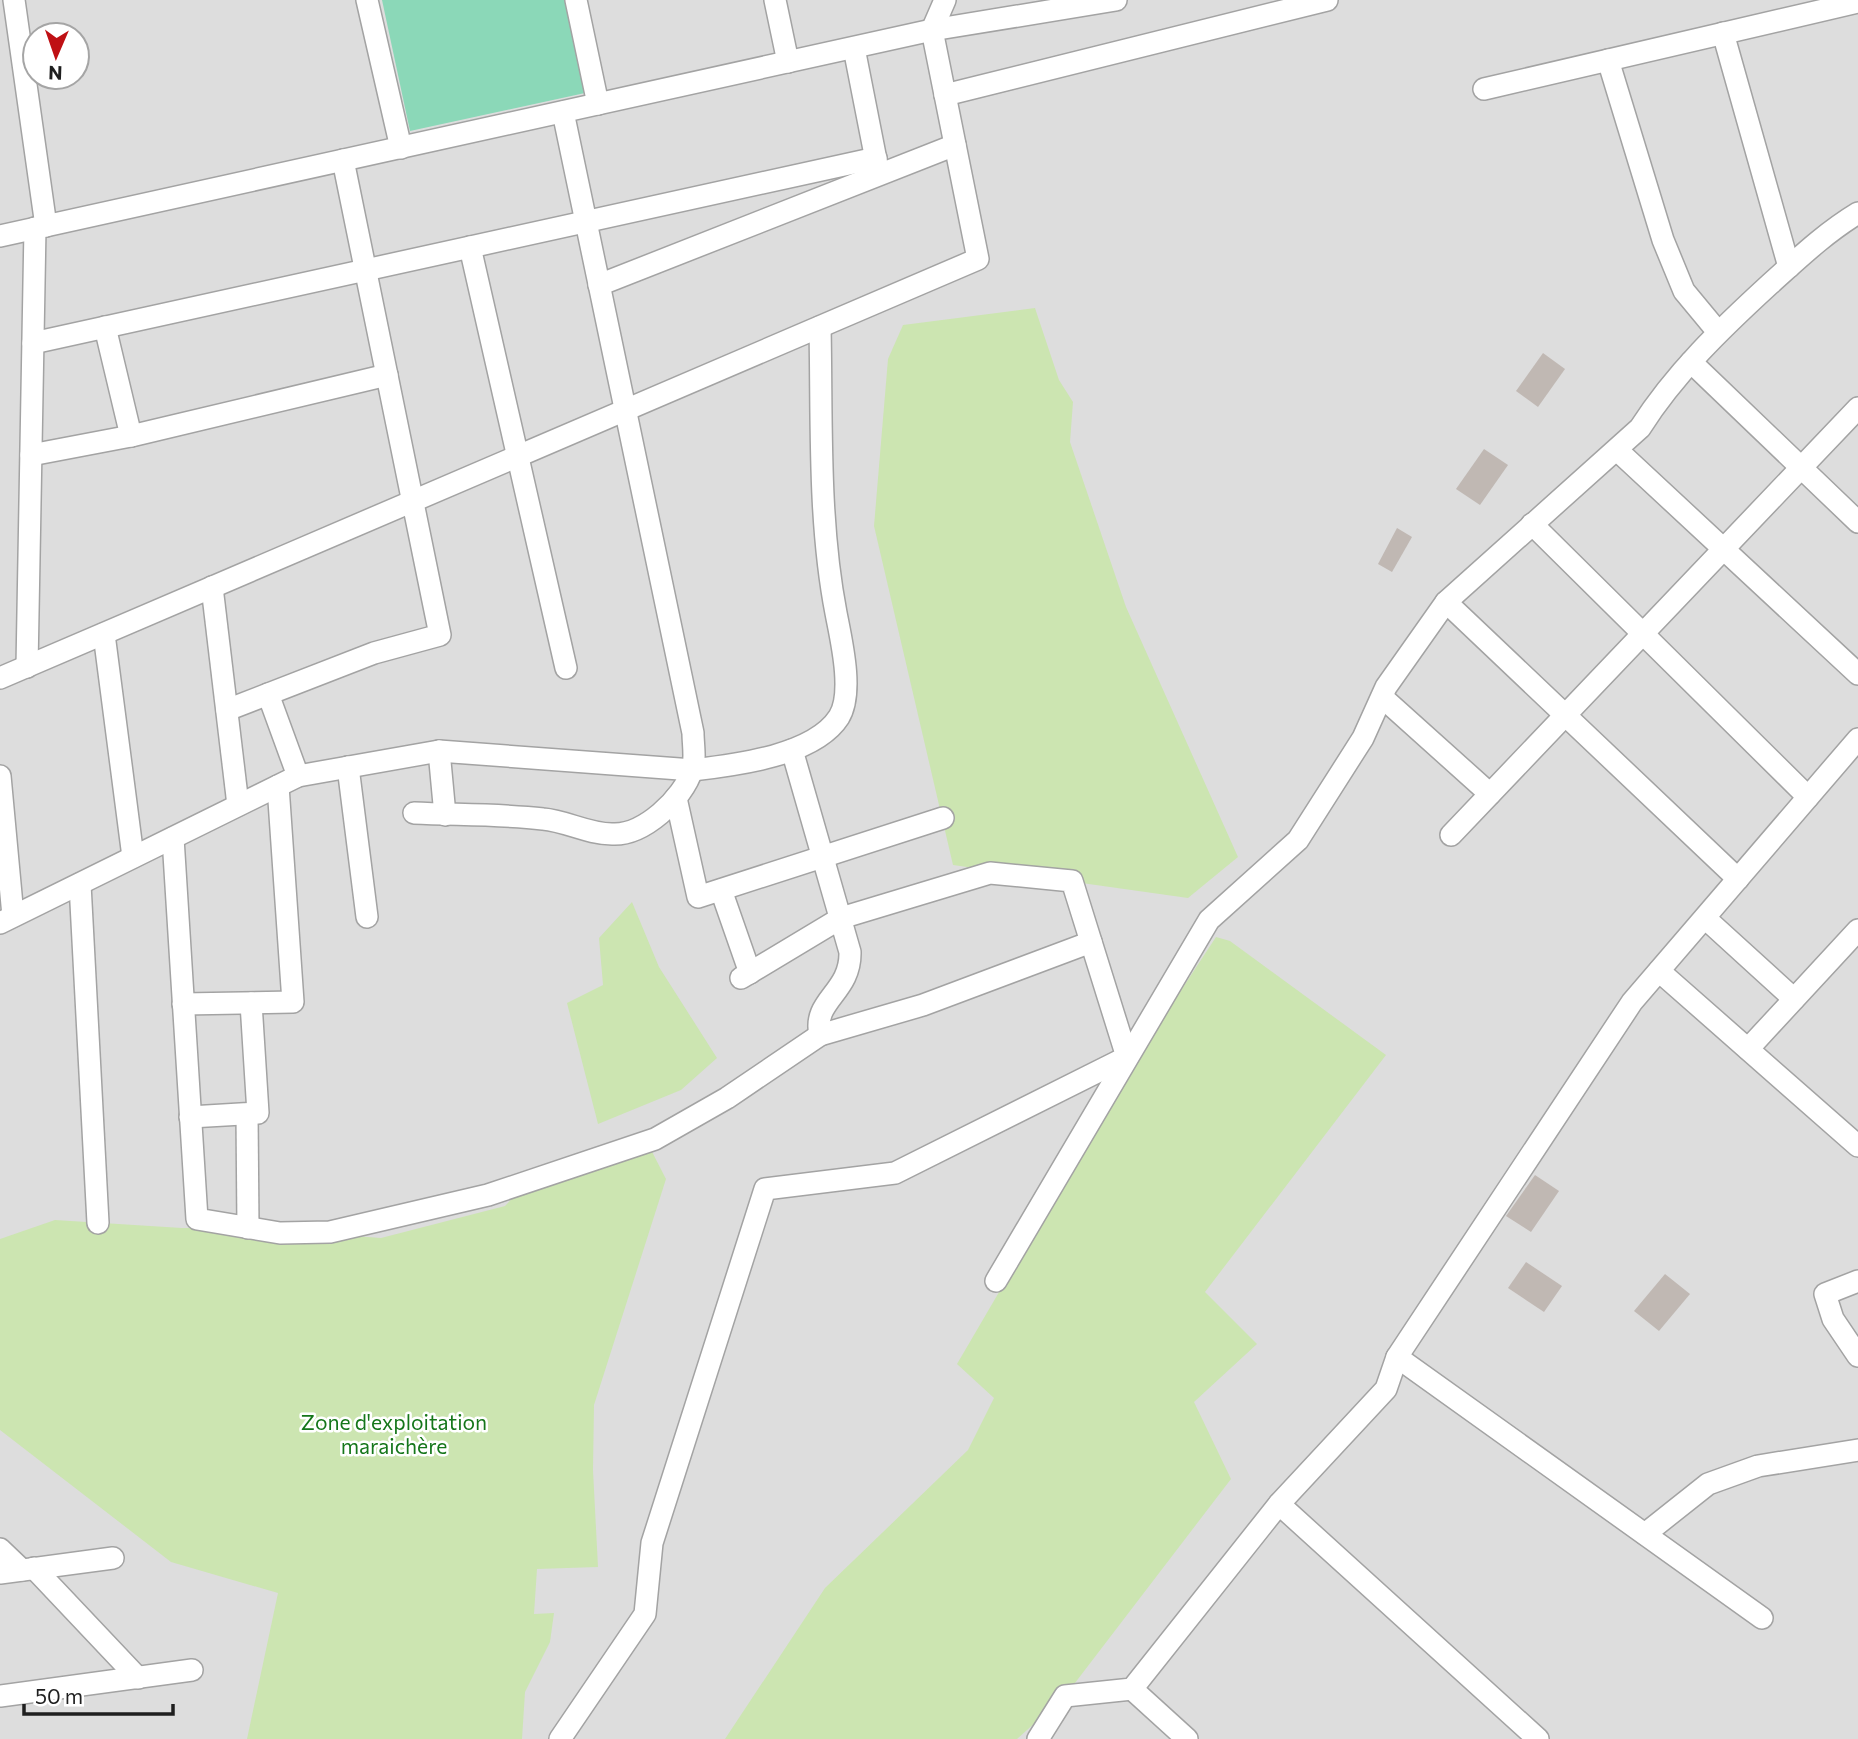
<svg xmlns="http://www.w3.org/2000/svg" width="1858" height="1739" viewBox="0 0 1858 1739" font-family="Commissioner,sans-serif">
<rect width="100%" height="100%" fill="#efece7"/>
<path fill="#ddd" fill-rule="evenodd" d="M0,0H1858V1739H0ZM35,35H77V77H35Z"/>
<g fill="#cce5b1">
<polygon points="1035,308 1059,380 1073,402 1070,442 1126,607 1238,857 1188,898 953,865 874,526 888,359 903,325"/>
<polygon points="632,902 659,967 717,1058 681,1090 598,1124 567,1003 603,985 599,938"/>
<polygon points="1216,937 1230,941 1386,1055 1205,1292 1257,1344 1194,1402 1231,1479 1065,1696 1017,1739 725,1739 825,1588 968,1450 994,1398 957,1364 1130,1068"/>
<polygon points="647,1142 666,1179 594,1405 593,1470 598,1567 537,1569 534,1614 554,1613 550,1642 525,1692 522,1739 247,1739 278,1593 171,1562 0,1430 0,1239 55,1220 182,1228 248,1228 381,1238 505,1206 528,1182"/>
</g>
<polygon fill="#8bd8b8" points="382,0 565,0 585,93 410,131"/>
<g fill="#c0b8b3">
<polygon points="1543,353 1565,369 1538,407 1516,391"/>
<polygon points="1484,449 1508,465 1480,505 1456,489"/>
<polygon points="1397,528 1412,537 1392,572 1378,564"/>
<polygon points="1535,1175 1559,1191 1531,1232 1506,1216"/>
<polygon points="1526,1262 1562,1286 1544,1312 1508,1288"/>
<polygon points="1665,1274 1690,1294 1659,1331 1634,1311"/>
</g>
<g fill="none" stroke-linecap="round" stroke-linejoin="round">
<defs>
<g id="minor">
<polyline points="14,0 46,226"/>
<polyline points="367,0 401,148"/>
<polyline points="576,0 598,104"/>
<polyline points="775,0 788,62"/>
<polyline points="1723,33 1789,267"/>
<polyline points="854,48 878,170"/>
<polyline points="1608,60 1663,240 1684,291 1718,332"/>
<polyline points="1484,89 1858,2"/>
<polyline points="945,95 1327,0"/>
<polyline points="0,236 932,30 1116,0"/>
<polyline points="470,247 566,668"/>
<polyline points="599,285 955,145"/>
<polyline points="105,327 131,436"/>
<polyline points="33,343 876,158"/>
<polyline points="1691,362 1858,522"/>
<polyline points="1617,450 1858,674"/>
<polyline points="31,455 131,436 387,375"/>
<polyline points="1532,524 1808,797"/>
<polyline points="212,587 238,805"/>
<polyline points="1446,602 1738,879"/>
<polyline points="104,634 133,857"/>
<polyline points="27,667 35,228"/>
<polyline points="0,678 978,259 932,30 945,0"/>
<polyline points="268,694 298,776"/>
<polyline points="1382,697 1490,794"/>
<polyline points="227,710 374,653 440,635 343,160"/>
<path d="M792,750L850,952C851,993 812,1000 820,1035"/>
<polyline points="439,751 445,815"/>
<polyline points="348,767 367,917"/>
<polyline points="0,776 13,916"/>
<polyline points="676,798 698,897 943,818"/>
<path d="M414,813C457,815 501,814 543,819C567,821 587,834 612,834C643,836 683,799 692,770C696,760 693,744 693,733L563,112"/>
<polyline points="1451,835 1858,408"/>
<polyline points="173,838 197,1219 280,1233 330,1232 488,1195 655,1139 727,1098 820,1035 923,1005 1091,942"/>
<polyline points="80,884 98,1223"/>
<polyline points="721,890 750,973"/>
<polyline points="1705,918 1794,999"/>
<path d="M0,923L298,776L439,751L693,770C735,765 814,756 839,717C854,693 841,639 836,613C818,520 822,421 820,327"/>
<polyline points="1659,971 1858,1146"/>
<polyline points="741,978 841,918 990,873 1072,881 1127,1057"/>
<polyline points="183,1004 293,1002 278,786"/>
<polyline points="1748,1049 1858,930"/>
<polyline points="247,1114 248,1228"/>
<polyline points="190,1117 258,1113 251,1003"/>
<path d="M996,1281L1209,920L1298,840L1363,738L1386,687L1446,602L1640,428C1675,373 1722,328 1770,284C1799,258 1825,233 1858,213"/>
<polyline points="1858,1281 1825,1294 1833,1319 1858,1356"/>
<polyline points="1397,1357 1762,1618"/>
<polyline points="1279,1504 1538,1739"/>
<polyline points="1645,1534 1708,1484 1758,1466 1858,1450"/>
<polyline points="0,1549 22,1570"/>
<polyline points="34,1568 138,1678"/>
<polyline points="0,1573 113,1558"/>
<polyline points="1132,1689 1187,1739"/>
<polyline points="0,1696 192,1670"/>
<polyline points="560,1739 645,1614 652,1543 765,1189 895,1173 1127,1057"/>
<polyline points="1038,1739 1065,1696 1132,1689 1279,1504 1386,1389 1397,1357 1632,1002 1858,739"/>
</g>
</defs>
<use href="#minor" stroke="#a3a3a3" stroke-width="24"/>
<use href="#minor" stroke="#fff" stroke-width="21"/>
</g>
<g text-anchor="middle" stroke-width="5" stroke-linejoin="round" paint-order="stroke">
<g font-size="21" fill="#15761a" stroke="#fff">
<text x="394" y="1430">Zone d'exploitation<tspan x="394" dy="24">maraichère</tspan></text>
</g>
</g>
<g transform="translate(56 56) rotate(182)"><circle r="33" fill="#ffffff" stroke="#a5a5a5" stroke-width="2"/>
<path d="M0-5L12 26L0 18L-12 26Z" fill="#bf1014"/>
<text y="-10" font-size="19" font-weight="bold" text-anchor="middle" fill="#1f1f1f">N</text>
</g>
<path d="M24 1704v10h149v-10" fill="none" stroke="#1f1f1f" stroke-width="3.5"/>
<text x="35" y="1704" font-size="21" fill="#1f1f1f" stroke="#ffffff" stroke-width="5" paint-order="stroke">50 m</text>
</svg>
